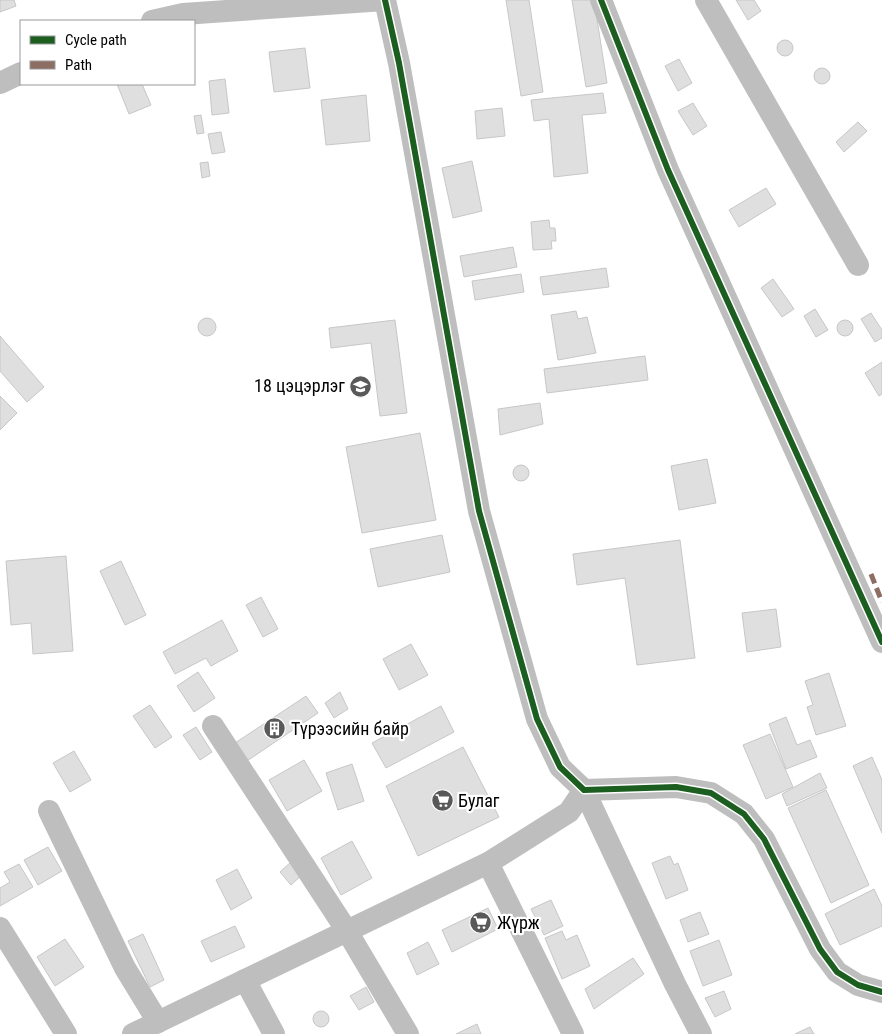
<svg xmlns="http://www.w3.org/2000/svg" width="882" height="1034" viewBox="0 0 882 1034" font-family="'Roboto Condensed',sans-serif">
<rect width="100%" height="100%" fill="#fff"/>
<g fill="#dfdfdf" stroke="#c7c7c7">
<polygon points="0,0 14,0 16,6 0,12"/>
<polygon points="506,0 529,0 543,92 521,96"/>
<polygon points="572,0 594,0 607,83 586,87"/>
<polygon points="736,0 754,0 761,11 748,20"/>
<circle cx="785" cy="48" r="8"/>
<polygon points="305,48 310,88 274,92 269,52"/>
<polygon points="679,59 692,83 678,91 665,66"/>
<circle cx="822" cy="76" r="8"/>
<polygon points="225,79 229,113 212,115 209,81"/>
<polygon points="117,84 142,84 151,105 129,114"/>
<polygon points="603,93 606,113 582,115 588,173 554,177 549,119 534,121 531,100"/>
<polygon points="366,95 370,141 326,145 321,100"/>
<polygon points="693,103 707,126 693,135 678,111"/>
<polygon points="502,108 505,136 477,139 475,111"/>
<polygon points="201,115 204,133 197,134 194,116"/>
<polygon points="858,122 867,131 844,152 836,142"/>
<polygon points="221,132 225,152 212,154 208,134"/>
<polygon points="472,161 482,211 453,218 442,168"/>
<polygon points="208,162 210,176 202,178 200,163"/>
<polygon points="766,188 776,204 739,227 729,210"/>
<polygon points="549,220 550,228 555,228 556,241 551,241 552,249 533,250 531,222"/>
<polygon points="513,247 517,267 464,277 460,256"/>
<polygon points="606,268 609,287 543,295 540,277"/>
<polygon points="521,274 524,292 475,300 472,281"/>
<polygon points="773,279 794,309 782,317 761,288"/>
<polygon points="815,309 828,330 816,337 804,316"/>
<polygon points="576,311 578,319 587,317 596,353 558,360 551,315"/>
<polygon points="871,313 882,330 882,338 875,342 861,319"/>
<circle cx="207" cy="327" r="9"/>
<polygon points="395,320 407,413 380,416 371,343 331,348 329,328"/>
<circle cx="845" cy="328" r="8"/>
<polygon points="0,336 44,387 27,402 0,371"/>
<polygon points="645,356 648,380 547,393 544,369"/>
<polygon points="882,362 882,394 879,396 865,373"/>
<polygon points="0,396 17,413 0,430"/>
<polygon points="540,403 543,424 500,435 498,409"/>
<polygon points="420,433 436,520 362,533 346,447"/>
<polygon points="707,459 716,503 679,510 671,466"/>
<circle cx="521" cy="473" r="8"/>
<polygon points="442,535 450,572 378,587 370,549"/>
<polygon points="680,540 695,658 637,665 625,578 577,585 573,554"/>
<polygon points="66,556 73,651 33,654 31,623 11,625 6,561"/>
<polygon points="121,561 146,615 125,625 100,571"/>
<polygon points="261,597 278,629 263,637 246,605"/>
<polygon points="776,609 781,647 747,652 742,613"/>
<polygon points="222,620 238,651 211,666 206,658 175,674 163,652"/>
<polygon points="411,644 428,675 399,690 383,659"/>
<polygon points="198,672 215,698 194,712 177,686"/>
<polygon points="829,673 846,726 816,735 807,707 813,705 805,681"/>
<polygon points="340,692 348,709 334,718 325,703"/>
<polygon points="306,696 318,713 244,763 232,745"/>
<polygon points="150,705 172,737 155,748 133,716"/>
<polygon points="441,706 454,732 386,768 372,743"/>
<polygon points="786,717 797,745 810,740 817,757 786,769 769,724"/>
<polygon points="196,727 212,752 200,760 183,735"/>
<polygon points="770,734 793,787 766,799 743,745"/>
<polygon points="463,747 499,817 418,856 386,786"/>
<polygon points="74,751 91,780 70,792 53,763"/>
<polygon points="872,757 882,780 882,833 853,766"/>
<polygon points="304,760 322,791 287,811 269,780"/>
<polygon points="352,764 364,801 338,810 326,773"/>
<polygon points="820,773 827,788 787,806 782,794"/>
<polygon points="826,790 869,885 831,903 788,808"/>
<polygon points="352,841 372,878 341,895 321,858"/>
<polygon points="48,847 62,871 38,885 24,860"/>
<polygon points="670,856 674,865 678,863 688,890 666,899 652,863"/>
<polygon points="292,861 303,874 291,885 280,872"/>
<polygon points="19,864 33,887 0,906 0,888 10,882 4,872"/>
<polygon points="237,869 252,898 231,910 216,880"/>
<polygon points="874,889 882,906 882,926 840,945 825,914"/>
<polygon points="551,900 563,926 544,935 531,909"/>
<polygon points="488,908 498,929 452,952 442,930"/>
<polygon points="700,912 709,934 688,942 680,920"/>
<polygon points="235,926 245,947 211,962 201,941"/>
<polygon points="562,931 566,940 577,935 590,966 562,979 545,938"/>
<polygon points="143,934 164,980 150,987 128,941"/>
<polygon points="65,939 84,967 55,986 37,957"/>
<polygon points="719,940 732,975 703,986 690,951"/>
<polygon points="428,942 439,964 417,975 407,953"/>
<polygon points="633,958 644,974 594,1009 585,989"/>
<polygon points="366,987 374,1002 359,1010 350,996"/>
<polygon points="724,991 731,1009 715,1017 705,998"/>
<circle cx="321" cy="1019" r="8"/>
<polygon points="477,1024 481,1034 456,1034"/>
<polygon points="810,1027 814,1034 795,1034 799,1032"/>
</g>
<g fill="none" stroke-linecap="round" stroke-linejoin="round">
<g stroke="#bebebe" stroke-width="22">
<polyline points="385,0 399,63 479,511 537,719 560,767 584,790 676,787 711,793 744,814 764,839 820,949 837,972 858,985 882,992"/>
<polyline points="601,0 668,170 882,642"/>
<polyline points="706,0 858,265"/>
<polyline points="152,21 183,14 385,0"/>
<polyline points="0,83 21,73"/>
<polyline points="213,726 347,931 408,1034"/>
<polyline points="584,790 675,984 701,1034"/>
<polyline points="49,811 125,968 158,1022"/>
<polyline points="488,863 573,1034"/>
<polyline points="0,928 66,1034"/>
<polyline points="245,980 274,1034"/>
<polyline points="133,1034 488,863 569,812 584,790"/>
</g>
<polyline stroke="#8d6e63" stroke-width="5" stroke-dasharray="10 5" stroke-linecap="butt" points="871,574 882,602"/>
<defs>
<g id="cycleway">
<polyline points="385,0 399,63 479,511 537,719 560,767 584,790 676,787 711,793 744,814 764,839 820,949 837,972 858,985 882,992"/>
<polyline points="601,0 668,170 882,642"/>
</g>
</defs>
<use href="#cycleway" stroke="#fff" stroke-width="9"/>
<use href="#cycleway" stroke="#1b5e20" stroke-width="6"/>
</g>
<defs>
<symbol id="school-disc" viewBox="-11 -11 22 22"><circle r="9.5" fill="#595959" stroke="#fff"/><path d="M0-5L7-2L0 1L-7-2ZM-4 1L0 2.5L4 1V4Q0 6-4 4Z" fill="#fff"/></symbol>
<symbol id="building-disc" viewBox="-11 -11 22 22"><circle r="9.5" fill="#595959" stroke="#fff"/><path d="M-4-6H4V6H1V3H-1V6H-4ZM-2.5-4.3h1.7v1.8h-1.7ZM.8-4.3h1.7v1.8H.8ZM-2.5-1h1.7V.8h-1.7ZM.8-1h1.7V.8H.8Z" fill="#fff"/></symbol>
<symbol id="supermarket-disc" viewBox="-11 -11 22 22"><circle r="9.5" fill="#595959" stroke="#fff"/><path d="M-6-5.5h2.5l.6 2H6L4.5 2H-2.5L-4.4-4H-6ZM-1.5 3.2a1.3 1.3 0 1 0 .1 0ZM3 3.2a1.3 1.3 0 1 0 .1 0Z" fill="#fff"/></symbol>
</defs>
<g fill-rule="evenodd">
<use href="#school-disc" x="348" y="374" width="25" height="25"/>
<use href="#building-disc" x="262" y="716" width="25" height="25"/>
<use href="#supermarket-disc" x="430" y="788" width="25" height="25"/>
<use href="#supermarket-disc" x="468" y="910" width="25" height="25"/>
</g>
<g text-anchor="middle" stroke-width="4.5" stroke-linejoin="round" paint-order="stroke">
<g font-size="18" fill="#000" stroke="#fff" text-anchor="start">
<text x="345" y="392" text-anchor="end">18 цэцэрлэг</text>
<text x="291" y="735">Түрээсийн байр</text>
<text x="458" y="807">Булаг</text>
<text x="497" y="929">Жүрж</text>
</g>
</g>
<rect x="20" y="20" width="175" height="65" fill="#ffffff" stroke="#999999"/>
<rect x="30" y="36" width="25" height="8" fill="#1b5e20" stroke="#999999"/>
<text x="65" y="45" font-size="15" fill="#000000">Cycle path</text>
<rect x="30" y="61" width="25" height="8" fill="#8d6e63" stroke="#999999"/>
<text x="65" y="70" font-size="15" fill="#000000">Path</text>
</svg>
